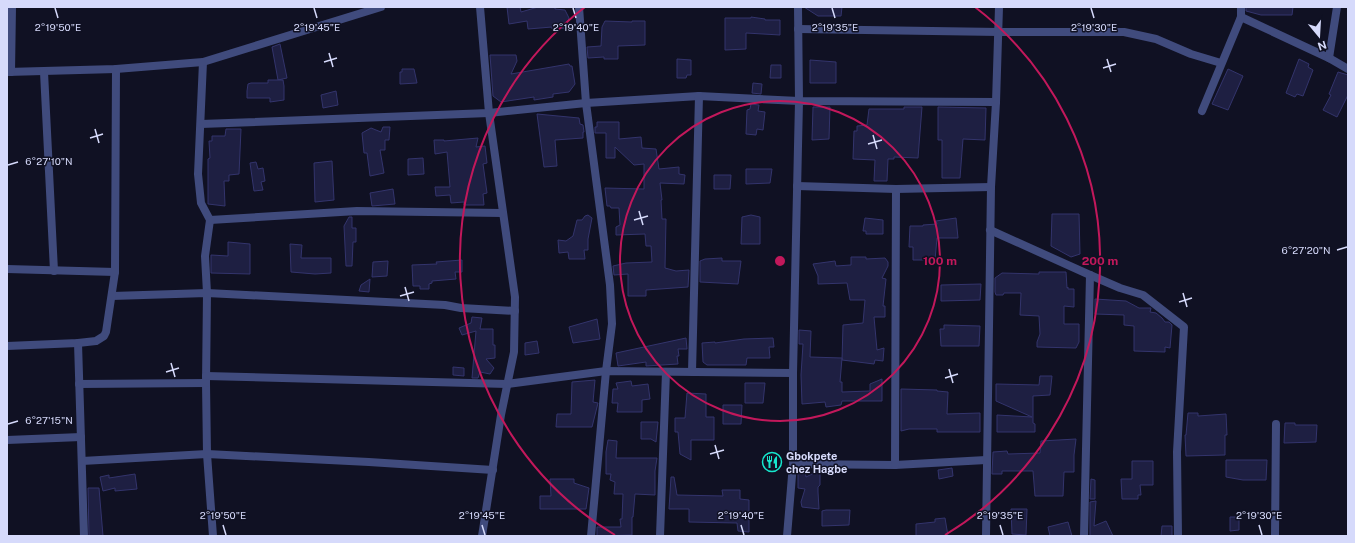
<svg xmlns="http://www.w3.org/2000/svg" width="1355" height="543" viewBox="0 0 1355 543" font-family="'Public Sans',sans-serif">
<rect width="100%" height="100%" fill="#101123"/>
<g fill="#1e1f42" stroke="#33346c">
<polygon points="507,7 520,7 521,12 538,7 555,7 555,9 565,10 569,18 566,28 552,29 552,27 528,29 527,21 509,24"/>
<polygon points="804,7 842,7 841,16 818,16"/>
<polygon points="1246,7 1293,7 1292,15 1261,15 1246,11"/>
<polygon points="751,17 765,19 765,20 780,20 780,35 746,33 746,49 725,50 725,18 751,18"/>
<polygon points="605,21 632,22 632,21 645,21 645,45 618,46 618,59 604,59 604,57 588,58 587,47 601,46 602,27"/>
<polygon points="280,44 287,78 278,80 272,47"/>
<polygon points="490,55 516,55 517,61 511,74 569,64 570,66 572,66 575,84 569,92 553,94 553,97 534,100 534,97 501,102 493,96"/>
<polygon points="677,59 691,60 691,75 687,75 686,78 677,78"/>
<polygon points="1299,59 1309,64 1308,67 1313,70 1303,96 1297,94 1295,97 1286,93"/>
<polygon points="810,60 836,62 836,83 810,83"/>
<polygon points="771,65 781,65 781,78 770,78"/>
<polygon points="402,69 414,69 417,83 400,84 400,72 402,72"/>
<polygon points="1228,69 1243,76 1228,110 1212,104"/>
<polygon points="1338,72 1348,75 1348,95 1337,117 1323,110 1331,95 1329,94"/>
<polygon points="268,80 283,80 284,86 284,100 270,102 270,98 247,98 247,91 248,84 251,83 268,83"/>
<polygon points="753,83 762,84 761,94 752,93"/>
<polygon points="336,91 338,105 323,108 321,95"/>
<polygon points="751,104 759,105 758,111 765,112 763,130 757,129 756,135 746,134 747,110 750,109"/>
<polygon points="813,107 830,107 829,139 812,140"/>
<polygon points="904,107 922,107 918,158 894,157 894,159 888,159 887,181 874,181 875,160 853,159 854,131 857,131 857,126 867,125 869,109 904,109"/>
<polygon points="938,107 986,108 985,140 963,139 960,178 942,178 942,140 938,140"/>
<polygon points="537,114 579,118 580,124 583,125 584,132 583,132 583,138 555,140 557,166 544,167"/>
<polygon points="597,122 619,122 619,139 641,137 642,148 656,149 659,169 679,167 679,174 685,175 684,184 660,183 662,200 661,200 662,219 666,219 665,268 676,271 689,270 688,287 646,290 646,296 628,296 628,274 614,275 613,266 626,263 652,262 651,246 646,246 645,234 616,235 616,227 620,225 619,208 611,208 610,206 607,206 605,188 644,189 644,164 634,165 615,147 615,158 606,158 606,133 595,133 595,127 597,127"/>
<polygon points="383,127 390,127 389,140 385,140 385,150 380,150 384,173 370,176 367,153 364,153 362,133 371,128 381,132"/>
<polygon points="226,129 241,129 239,174 229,175 229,181 224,181 225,206 208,204 208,159 210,158 209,141 212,141 212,136 225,136"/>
<polygon points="478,138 476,147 485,146 487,163 483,164 487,193 483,194 484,205 464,205 464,202 451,203 450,195 436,196 435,187 450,187 447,152 435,154 434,140 444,140 444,141"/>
<polygon points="423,158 424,174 408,175 408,159"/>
<polygon points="332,161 334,200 315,202 314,163"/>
<polygon points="256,162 258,169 263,168 265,181 261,182 263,190 254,191 250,163"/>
<polygon points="746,169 772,169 770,183 746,184"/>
<polygon points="714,175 731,175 730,189 714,189"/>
<polygon points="393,189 395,204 372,206 370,193"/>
<polygon points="1052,214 1079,214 1080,254 1071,257 1051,246"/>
<polygon points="588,215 592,218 588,239 588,250 584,250 585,259 569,259 568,252 559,253 558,240 566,241 573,236 577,220 582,220 585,216"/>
<polygon points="751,215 760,217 760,244 741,244 742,217"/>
<polygon points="349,217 352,217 352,228 356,228 356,242 353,242 352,266 346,266 344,226"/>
<polygon points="865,218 883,220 883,234 866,234 866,231 863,231"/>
<polygon points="956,218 958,238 937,238 935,260 913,260 913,247 909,247 910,226 923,226 923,225 937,224 936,221"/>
<polygon points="228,242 250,244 250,274 211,273 211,255 228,256"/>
<polygon points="290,244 302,245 301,258 331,258 331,273 315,274 291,272"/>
<polygon points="851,257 866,257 866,259 885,258 888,262 888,266 882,278 886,279 883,306 885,306 885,317 874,317 877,350 884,348 883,361 875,360 874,364 842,360 843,325 863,323 865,300 850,300 847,283 818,284 818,276 813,264 835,261 836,266 851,265"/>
<polygon points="722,258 722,261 741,261 738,284 700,282 700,261 705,259"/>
<polygon points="462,260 462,272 455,272 456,279 432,281 432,283 429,284 429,289 420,289 420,286 413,286 412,265 437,264 436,262"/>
<polygon points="388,261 387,276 372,277 373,262"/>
<polygon points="1039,272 1066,272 1067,288 1068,287 1068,289 1074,289 1074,307 1064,306 1064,324 1079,324 1079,342 1076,348 1037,347 1037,342 1040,334 1039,316 1020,315 1021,293 1004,293 1003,295 996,295 995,292 995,278 1002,273 1039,274"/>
<polygon points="370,279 369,292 359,291 361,285"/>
<polygon points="981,284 980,300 941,301 941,285"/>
<polygon points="1095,299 1126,301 1139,308 1151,308 1150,312 1156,313 1162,318 1165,322 1169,322 1172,325 1170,348 1165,347 1165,352 1134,351 1134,326 1124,325 1124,315 1095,314"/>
<polygon points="472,317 482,318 480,329 493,329 493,345 495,345 495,358 486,359 494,368 490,374 480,372 478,378 472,378 476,331 462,335 459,328 471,323"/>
<polygon points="597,319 600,339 573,343 569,327"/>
<polygon points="944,325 980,326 979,346 941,346 940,329 944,329"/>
<polygon points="799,330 811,331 810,357 842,358 840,382 842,382 842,392 870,391 870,384 882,379 882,401 842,401 841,405 826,407 825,402 802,404 801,375 803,344 799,344"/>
<polygon points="686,338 687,349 678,349 679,356 677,356 678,364 646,366 646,362 618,366 616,353"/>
<polygon points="773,338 774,347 769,347 770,358 747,358 746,365 707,365 703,362 702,343 715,342 715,343 744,339"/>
<polygon points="537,341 539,353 525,355 525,343"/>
<polygon points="453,367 464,368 464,376 453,375"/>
<polygon points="1040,376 1052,376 1050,395 1033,396 1033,423 1035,424 1035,432 997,432 997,415 1032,417 996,401 996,384 1039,385"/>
<polygon points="595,380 593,402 598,403 592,427 556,427 557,414 571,414 572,382"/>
<polygon points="631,381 632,386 648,384 650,399 642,400 642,412 617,412 618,403 612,403 613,389 618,389 616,383"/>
<polygon points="745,383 765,383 763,403 745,403"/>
<polygon points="901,389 937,390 937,391 948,392 947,414 980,413 980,432 937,432 937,429 909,429 901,431"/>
<polygon points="687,393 706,394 706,417 714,417 714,440 691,440 691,460 680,454 678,432 675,432 675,418 685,418"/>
<polygon points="723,405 742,405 741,424 723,424"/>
<polygon points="1188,413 1198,413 1198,416 1226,414 1227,435 1225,435 1225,455 1186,456 1185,435 1186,435"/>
<polygon points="641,422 658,422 656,442 651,439 641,439"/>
<polygon points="1285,423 1295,423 1295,425 1317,425 1316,442 1284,443"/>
<polygon points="1076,439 1074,455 1074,472 1064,472 1063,496 1035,496 1033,471 1002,471 1002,474 992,474 993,452 1007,451 1008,454 1040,453 1041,441"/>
<polygon points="608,440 617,441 616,458 657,458 655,471 655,495 635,494 633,517 632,517 632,535 597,536 597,527 621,527 620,519 622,519 623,494 614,494 615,482 610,480 611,474 606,474 606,452"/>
<polygon points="1226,460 1267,460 1266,480 1243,480 1226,477"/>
<polygon points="1132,461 1153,461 1153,485 1140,485 1141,495 1138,495 1138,499 1122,499 1121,479 1132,479"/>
<polygon points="952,468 953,476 939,479 938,470"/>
<polygon points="798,470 805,470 806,477 820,470 820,485 818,487 818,492 819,509 802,507 801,502 805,489 798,488"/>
<polygon points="135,474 137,489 115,491 115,488 103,491 100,477 109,475 109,478"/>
<polygon points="671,477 674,477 677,495 723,496 722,490 740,490 740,499 749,500 749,532 738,531 737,523 689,522 689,509 669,509"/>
<polygon points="550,479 574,479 574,483 589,488 586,509 540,509 540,496 551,496"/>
<polygon points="1091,479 1095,480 1095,499 1090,499"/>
<polygon points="88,488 99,488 103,536 89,536"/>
<polygon points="1096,501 1094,526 1106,521 1113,536 1090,536 1090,502"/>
<polygon points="1011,509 1027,509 1026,535 1012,534"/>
<polygon points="826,510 850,510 849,525 822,526 822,511"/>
<polygon points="1230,517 1239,517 1239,530 1230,531"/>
<polygon points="945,518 948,536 916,536 916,524 935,522 935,519"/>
<polygon points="1068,522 1072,536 1050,536 1048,527"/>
<polygon points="1162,526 1172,526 1172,536 1161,536"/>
</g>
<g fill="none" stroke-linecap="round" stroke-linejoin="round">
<g stroke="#404b7d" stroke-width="8">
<polyline points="480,7 489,113 515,297 514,352 501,415 482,536"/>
<polyline points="579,7 586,103 610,285 612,324 606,371 591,536"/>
<polyline points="1241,17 1329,58 1337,7"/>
<polyline points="798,29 999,32 1124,32 1156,39 1191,54 1221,63"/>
<polyline points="1329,58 1348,69"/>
<polyline points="203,62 198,174 201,203 210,220 205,256 207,293 206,383 207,454 213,536"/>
<polyline points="7,72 116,69 203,62 381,7"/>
<polyline points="11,72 12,7"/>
<polyline points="44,72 54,271"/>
<polyline points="1202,111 1241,17 1241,7"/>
<polyline points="201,124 489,113 586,103 699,96 799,101 996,102"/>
<polyline points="797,186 896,189 991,187"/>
<polyline points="210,220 357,211 502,213"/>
<polyline points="990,230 1090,275 1120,288 1143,295 1184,327 1177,452 1178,536"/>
<polyline points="7,269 115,272"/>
<polyline points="112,296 207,293 445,305 461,308 515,311"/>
<polyline points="78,343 84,536"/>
<polyline points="7,346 78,343 96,341 104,336 106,332 115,272 116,69"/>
<polyline points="692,372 699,96"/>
<polyline points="206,376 507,384 606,371 793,373"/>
<polyline points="79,384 206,383"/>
<polyline points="7,440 81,437"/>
<polyline points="82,461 207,454 369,462 493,470"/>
<polyline points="793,464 895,465 986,460"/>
<polyline points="895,465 896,189"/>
<polyline points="660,536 666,372"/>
<polyline points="787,536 793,464 793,373 799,101 798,7"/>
<polyline points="986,536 991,187 996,102 999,7"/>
<polyline points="1084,536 1090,275"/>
<polyline points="1275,536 1276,424"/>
</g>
</g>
<path fill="none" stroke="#d6dafb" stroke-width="1.5" d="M55,8L58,18M314,8L317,18M573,8L576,18M832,8L835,18M1091,8L1094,18M329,53L333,67M1107,59L1111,72M324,62L337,58M1103,68L1116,64M95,129L99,143M873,135L877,149M90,138L103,134M868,144L882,140M8,165L18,162M639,211L643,225M634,220L648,216M1337,250L1347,247M405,287L409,301M1183,293L1187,307M400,296L414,292M1179,302L1192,298M171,363L175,377M949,369L953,383M166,372L179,368M945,378L958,374M8,424L18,421M715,445L719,459M710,454L724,450M223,525L226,535M482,525L485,535M741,525L744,535M1000,525L1003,535M1259,525L1262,535"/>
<g fill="none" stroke="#c2185b" stroke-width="2">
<circle cx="780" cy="261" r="160"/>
<path d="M615 535A320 320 0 0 1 585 7M975 7A320 320 0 0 1 945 535"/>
</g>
<defs>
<symbol id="restaurant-ring" viewBox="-11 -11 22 22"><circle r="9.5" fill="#101123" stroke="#16e7cd" stroke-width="1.5"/><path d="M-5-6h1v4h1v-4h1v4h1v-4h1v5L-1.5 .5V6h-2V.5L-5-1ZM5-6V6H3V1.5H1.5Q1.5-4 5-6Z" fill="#16e7cd"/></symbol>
</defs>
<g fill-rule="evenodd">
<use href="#restaurant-ring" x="761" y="451" width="22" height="22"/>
</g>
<g text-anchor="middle" stroke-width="3" stroke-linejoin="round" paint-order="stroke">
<g font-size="11" font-weight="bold" fill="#d6dafb" stroke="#101123" text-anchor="start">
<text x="786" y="460">Gbokpete<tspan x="786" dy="13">chez Hagbe</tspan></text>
</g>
</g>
<g font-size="10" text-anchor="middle" fill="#d6dafb" stroke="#101123" stroke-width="3" stroke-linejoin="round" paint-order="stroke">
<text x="58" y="31">2°19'50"E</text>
<text x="317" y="31">2°19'45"E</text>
<text x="576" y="31">2°19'40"E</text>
<text x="835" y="31">2°19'35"E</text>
<text x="1094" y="31">2°19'30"E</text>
<text x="49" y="165">6°27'10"N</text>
<text x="1306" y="254">6°27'20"N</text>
<text x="49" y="424">6°27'15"N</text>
<text x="223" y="519">2°19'50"E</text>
<text x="482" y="519">2°19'45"E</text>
<text x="741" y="519">2°19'40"E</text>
<text x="1000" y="519">2°19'35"E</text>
<text x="1259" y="519">2°19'30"E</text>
</g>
<circle cx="780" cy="261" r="6" fill="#c2185b" stroke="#101123" stroke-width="2"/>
<g font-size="12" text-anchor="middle" font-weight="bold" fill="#c2185b" stroke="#101123" stroke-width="3" stroke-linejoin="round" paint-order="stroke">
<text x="940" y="265">100 m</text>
<text x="1100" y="265">200 m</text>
</g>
<rect width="1355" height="543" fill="none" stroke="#d6dafb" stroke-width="16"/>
<g transform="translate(1319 36) rotate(162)" stroke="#101123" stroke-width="3" paint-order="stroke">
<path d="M0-3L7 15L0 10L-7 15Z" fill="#d6dafb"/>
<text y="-6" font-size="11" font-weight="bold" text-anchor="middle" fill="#d6dafb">N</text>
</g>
</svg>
